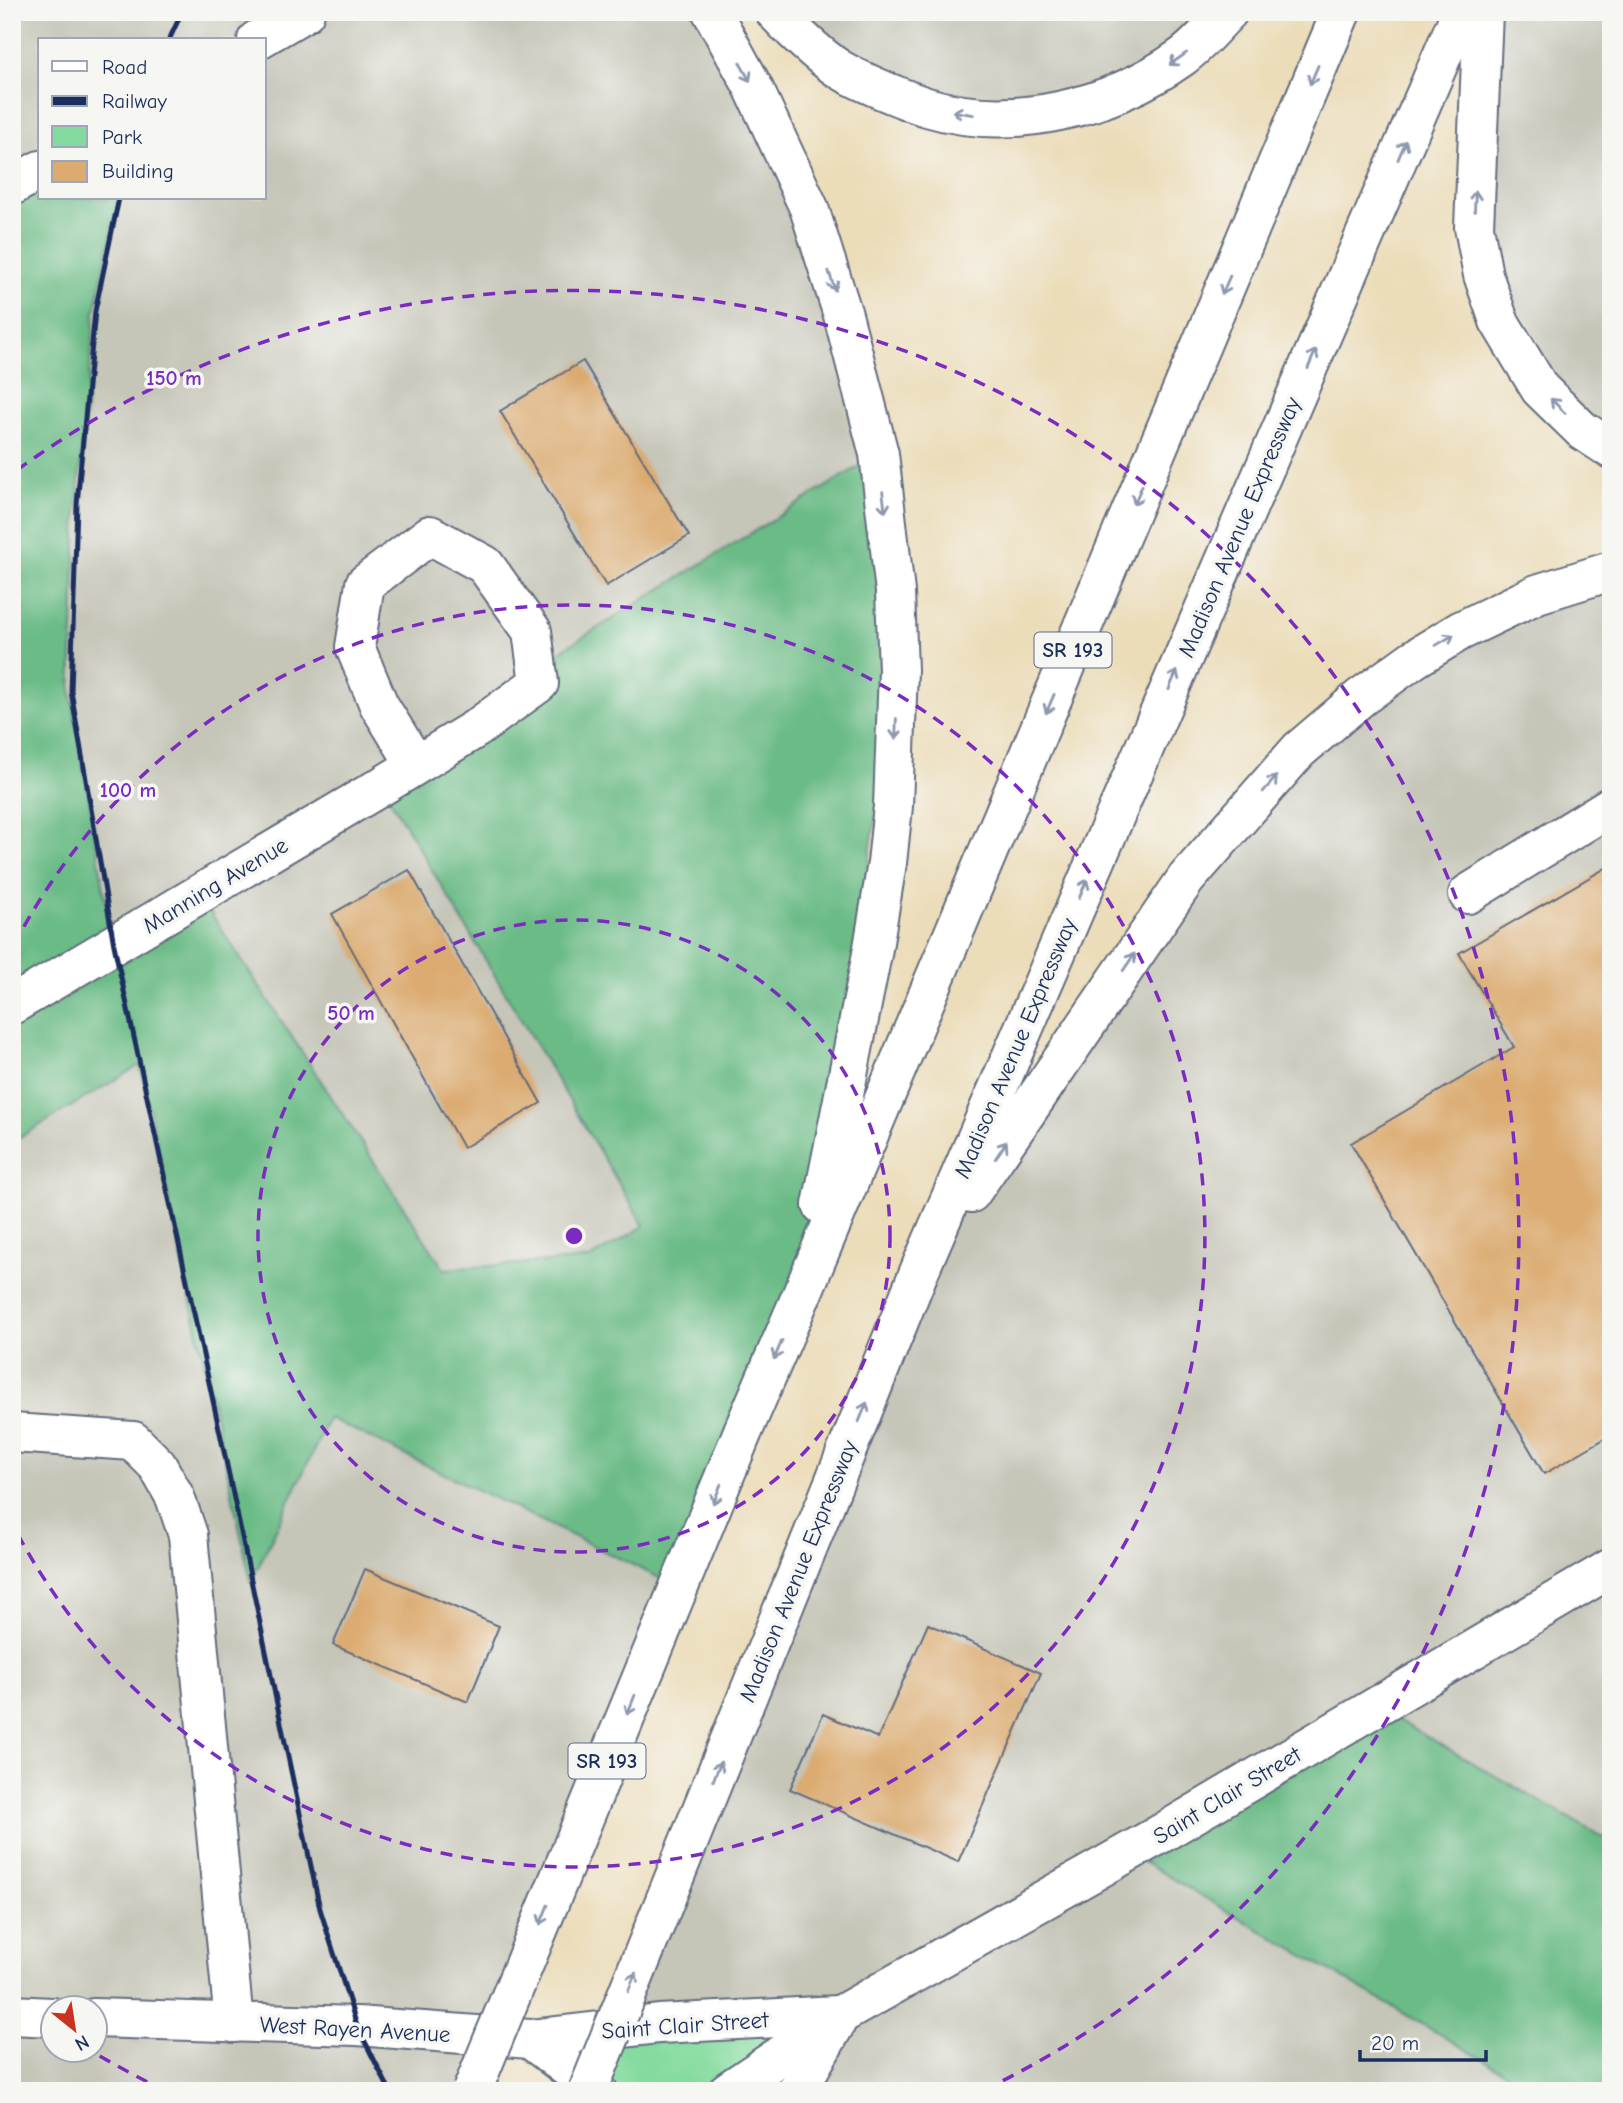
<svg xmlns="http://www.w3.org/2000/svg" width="1623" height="2103" viewBox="0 0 1623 2103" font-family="'Comic Neue',sans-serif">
<rect width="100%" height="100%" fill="#f6f6f2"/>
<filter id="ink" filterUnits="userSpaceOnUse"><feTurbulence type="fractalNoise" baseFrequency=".0143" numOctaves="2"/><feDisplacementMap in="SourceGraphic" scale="14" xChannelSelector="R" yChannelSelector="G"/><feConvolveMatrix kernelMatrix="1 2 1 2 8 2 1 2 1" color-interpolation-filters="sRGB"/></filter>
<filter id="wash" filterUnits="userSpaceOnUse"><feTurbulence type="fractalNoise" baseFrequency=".00686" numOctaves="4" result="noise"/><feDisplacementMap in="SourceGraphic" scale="28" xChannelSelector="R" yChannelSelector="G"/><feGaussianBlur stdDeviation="1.57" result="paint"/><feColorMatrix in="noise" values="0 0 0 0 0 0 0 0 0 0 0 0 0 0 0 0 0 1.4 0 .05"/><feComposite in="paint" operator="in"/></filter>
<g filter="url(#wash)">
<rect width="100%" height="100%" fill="#ecddba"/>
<g fill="#c5c5b8" fill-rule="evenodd">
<polygon points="12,12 712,12 753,87 879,454 537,666 382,786 645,1227 589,1259 444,1269 199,895 114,945 71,691 77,504 95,311 119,198 264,198 264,40 40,40 40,170 12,186"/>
<polygon points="775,12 1228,12 1115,95 929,108"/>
<polygon points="1483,12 1611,12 1611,449 1582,430 1483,275"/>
<polygon points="1611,571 1611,1842 1375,1707 1129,1853 1537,2091 598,2091 921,1267 1186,879 1360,698"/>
<path d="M140,1065L252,1581L329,1418L678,1587L471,2091H12V1142ZM52,2008H94V2050H52Z"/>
</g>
<polygon fill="#84db9f" stroke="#50857e" stroke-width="2" points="840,2015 797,2091 598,2091 530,2039"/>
<g fill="#6bbb86" stroke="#437572" stroke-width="2">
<polygon points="40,170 40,198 119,198 95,311 77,504 71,691 113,944 199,895 444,1269 589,1259 644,1226 382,786 536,666 879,454 898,670 805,1287 678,1587 329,1418 251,1582 140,1065 12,1142 12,186"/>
<polygon points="1375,1707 1611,1842 1611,2091 1537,2091 1128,1853"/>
</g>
<g id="blocks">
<g fill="#dbab71">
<polygon points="583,361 689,536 606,586 500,411"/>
<polygon points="1611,865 1611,1435 1544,1474 1351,1143 1514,1047 1459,953"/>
<polygon points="409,870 541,1103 463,1148 332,914"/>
<polygon points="365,1569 499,1626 468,1702 333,1645"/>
<polygon points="928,1624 1041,1673 958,1862 790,1789 823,1714 878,1738"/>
</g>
</g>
</g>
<g filter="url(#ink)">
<use href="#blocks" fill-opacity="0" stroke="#646c7e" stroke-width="2"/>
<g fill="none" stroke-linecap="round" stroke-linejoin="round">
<defs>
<g id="minor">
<polyline points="257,40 305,12"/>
<polyline points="12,186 40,170"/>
<polyline points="1468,894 1611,806"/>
<polyline points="12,1005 382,786 477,728 539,683 532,631 485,565 430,535 365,584 355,647 379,705 416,765"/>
<polyline points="12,1433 133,1441 157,1465 175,1497 188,1535 234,2023"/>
<polyline points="12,2015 52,2017"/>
<polyline points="94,2018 357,2026 530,2039 659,2024 838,2015"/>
<polyline points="530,2039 598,2091"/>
<polyline points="728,2091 840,2015 1157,1836 1611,1568"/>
<polyline points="797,2091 836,2023"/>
</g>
<g id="highway">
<polyline points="712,12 753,87 809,208 843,315 879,454 895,592 898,670 893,806 887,863 872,954 822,1205"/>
<path d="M775,12C795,33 815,53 839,69C858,80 877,88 897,96C907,100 917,104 927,107C1013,133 1110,108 1182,57C1199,45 1213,27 1228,12"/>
<polyline points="1483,12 1474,227 1483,275 1499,321 1540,389 1582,430 1611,449"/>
<polyline points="971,1193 1186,879 1299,750 1360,698 1414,659 1460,631 1537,594 1611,571"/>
<polyline points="743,1431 805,1287 1341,12"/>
<polyline points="837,1475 921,1267 1461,12"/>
</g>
</defs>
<use href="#minor" stroke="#646c7e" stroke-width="42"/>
<use href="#highway" stroke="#646c7e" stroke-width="42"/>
<use href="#minor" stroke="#fff" stroke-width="38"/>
<use href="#highway" stroke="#fff" stroke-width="38"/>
<g stroke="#1b2f5e" stroke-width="5">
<polyline points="169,40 182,12"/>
<polyline points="119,198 95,311 77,504 71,691 114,945 225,1456 320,1909 357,2026 390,2091"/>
</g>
<defs>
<g id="highway-bridge">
<polyline points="472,2091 743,1431"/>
<polyline points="588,2091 837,1475"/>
</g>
</defs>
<use href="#highway-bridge" stroke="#646c7e" stroke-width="42" stroke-linecap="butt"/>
<use href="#highway-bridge" stroke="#fff" stroke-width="38"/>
</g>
<defs><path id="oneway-shaft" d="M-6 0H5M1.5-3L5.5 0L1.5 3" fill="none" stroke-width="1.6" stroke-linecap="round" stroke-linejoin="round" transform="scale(1.75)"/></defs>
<g stroke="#8d97ae">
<use href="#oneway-shaft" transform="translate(1178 59) rotate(145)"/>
<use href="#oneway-shaft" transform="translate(745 72) rotate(61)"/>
<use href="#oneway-shaft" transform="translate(1314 75) rotate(113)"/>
<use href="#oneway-shaft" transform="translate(963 113) rotate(-171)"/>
<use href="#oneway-shaft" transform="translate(1402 150) rotate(-67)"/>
<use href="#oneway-shaft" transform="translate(1475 201) rotate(-87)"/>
<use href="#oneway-shaft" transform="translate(832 281) rotate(72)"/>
<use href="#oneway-shaft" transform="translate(1226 285) rotate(113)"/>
<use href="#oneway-shaft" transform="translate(1312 359) rotate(-67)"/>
<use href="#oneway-shaft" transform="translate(1558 406) rotate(-135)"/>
<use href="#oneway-shaft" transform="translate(1138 495) rotate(113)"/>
<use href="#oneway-shaft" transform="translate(884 502) rotate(83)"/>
<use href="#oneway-shaft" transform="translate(1445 640) rotate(-31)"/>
<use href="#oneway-shaft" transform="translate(1173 680) rotate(-67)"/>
<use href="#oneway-shaft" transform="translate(1050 704) rotate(113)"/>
<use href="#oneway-shaft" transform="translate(896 729) rotate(92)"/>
<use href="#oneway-shaft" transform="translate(1270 784) rotate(-49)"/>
<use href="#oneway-shaft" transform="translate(1083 889) rotate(-67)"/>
<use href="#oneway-shaft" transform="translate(1129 962) rotate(-56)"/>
<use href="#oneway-shaft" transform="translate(1001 1150) rotate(-56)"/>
<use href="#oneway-shaft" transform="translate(778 1350) rotate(113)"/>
<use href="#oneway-shaft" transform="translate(863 1412) rotate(-68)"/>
<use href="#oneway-shaft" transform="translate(717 1494) rotate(112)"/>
<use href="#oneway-shaft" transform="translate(631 1705) rotate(112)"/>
<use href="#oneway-shaft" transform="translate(717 1771) rotate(-68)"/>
<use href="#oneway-shaft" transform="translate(544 1915) rotate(112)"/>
<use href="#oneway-shaft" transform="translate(632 1982) rotate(-68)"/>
</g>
</g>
<g fill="none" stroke="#7b2cbf" stroke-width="3.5" stroke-dasharray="12 9">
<circle cx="574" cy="1236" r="316"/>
<path d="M14 945A631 631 0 1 1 14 1527"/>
<path d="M166 2091A947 947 0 0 1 93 2052M17 470A947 947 0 1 1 982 2091"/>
</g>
<g text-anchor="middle" stroke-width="7" stroke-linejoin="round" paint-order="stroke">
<g fill="#f6f6f2" stroke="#5d6b8a" stroke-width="2">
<rect x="1034.5" y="632.5" width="77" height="35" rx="5"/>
<rect x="568.5" y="1743.5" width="77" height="35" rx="5"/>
</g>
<g font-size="21" font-weight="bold" fill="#1b2f5e">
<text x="1073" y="657">SR 193</text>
<text x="607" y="1768">SR 193</text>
</g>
<g font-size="23" fill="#1b2f5e" stroke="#f6f6f2">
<text transform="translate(1239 527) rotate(-67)" y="8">Madison Avenue Expressway</text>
<text transform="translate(215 885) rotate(-31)" y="8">Manning Avenue</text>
<text transform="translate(1015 1048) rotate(-67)" y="8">Madison Avenue Expressway</text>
<text transform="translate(798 1571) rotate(-68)" y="8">Madison Avenue Expressway</text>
<text transform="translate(1227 1795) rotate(-31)" y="8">Saint Clair Street</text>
<text transform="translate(685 2025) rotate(-4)" y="8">Saint Clair Street</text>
<text transform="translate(355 2029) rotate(3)" y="8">West Rayen Avenue</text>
</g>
</g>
<circle cx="574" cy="1236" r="10" fill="#7b2cbf" stroke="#f6f6f2" stroke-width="3.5"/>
<g font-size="21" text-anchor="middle" font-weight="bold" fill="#7b2cbf" stroke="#f6f6f2" stroke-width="7" stroke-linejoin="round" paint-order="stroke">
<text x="174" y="385">150 m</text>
<text x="128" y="797">100 m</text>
<text x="351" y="1020">50 m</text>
</g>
<rect width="1623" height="2103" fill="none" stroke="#f6f6f2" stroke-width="42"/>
<rect x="38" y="38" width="228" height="161" fill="#f6f6f2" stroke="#9ea6b7" stroke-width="2"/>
<rect x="52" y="61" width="35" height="10" fill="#ffffff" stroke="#9ea6b7" stroke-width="2"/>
<text x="102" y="74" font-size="21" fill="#1b2f5e">Road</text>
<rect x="52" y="96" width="35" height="10" fill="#1b2f5e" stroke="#9ea6b7" stroke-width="2"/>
<text x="102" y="108" font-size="21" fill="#1b2f5e">Railway</text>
<rect x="52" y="126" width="35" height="21" fill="#84db9f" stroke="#9ea6b7" stroke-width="2"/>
<text x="102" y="144" font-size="21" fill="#1b2f5e">Park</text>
<rect x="52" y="161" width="35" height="21" fill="#dbab71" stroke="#9ea6b7" stroke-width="2"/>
<text x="102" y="178" font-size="21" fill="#1b2f5e">Building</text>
<g transform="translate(74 2029) rotate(150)"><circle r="33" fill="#f6f6f2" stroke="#9ea6b7" stroke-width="2"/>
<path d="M0-5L12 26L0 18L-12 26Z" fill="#c8321e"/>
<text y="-10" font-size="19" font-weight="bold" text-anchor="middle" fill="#1b2f5e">N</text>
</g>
<path d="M1360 2050v10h126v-10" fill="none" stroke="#1b2f5e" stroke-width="3.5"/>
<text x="1371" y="2050" font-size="21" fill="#1b2f5e" stroke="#f6f6f2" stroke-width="5" paint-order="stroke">20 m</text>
</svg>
